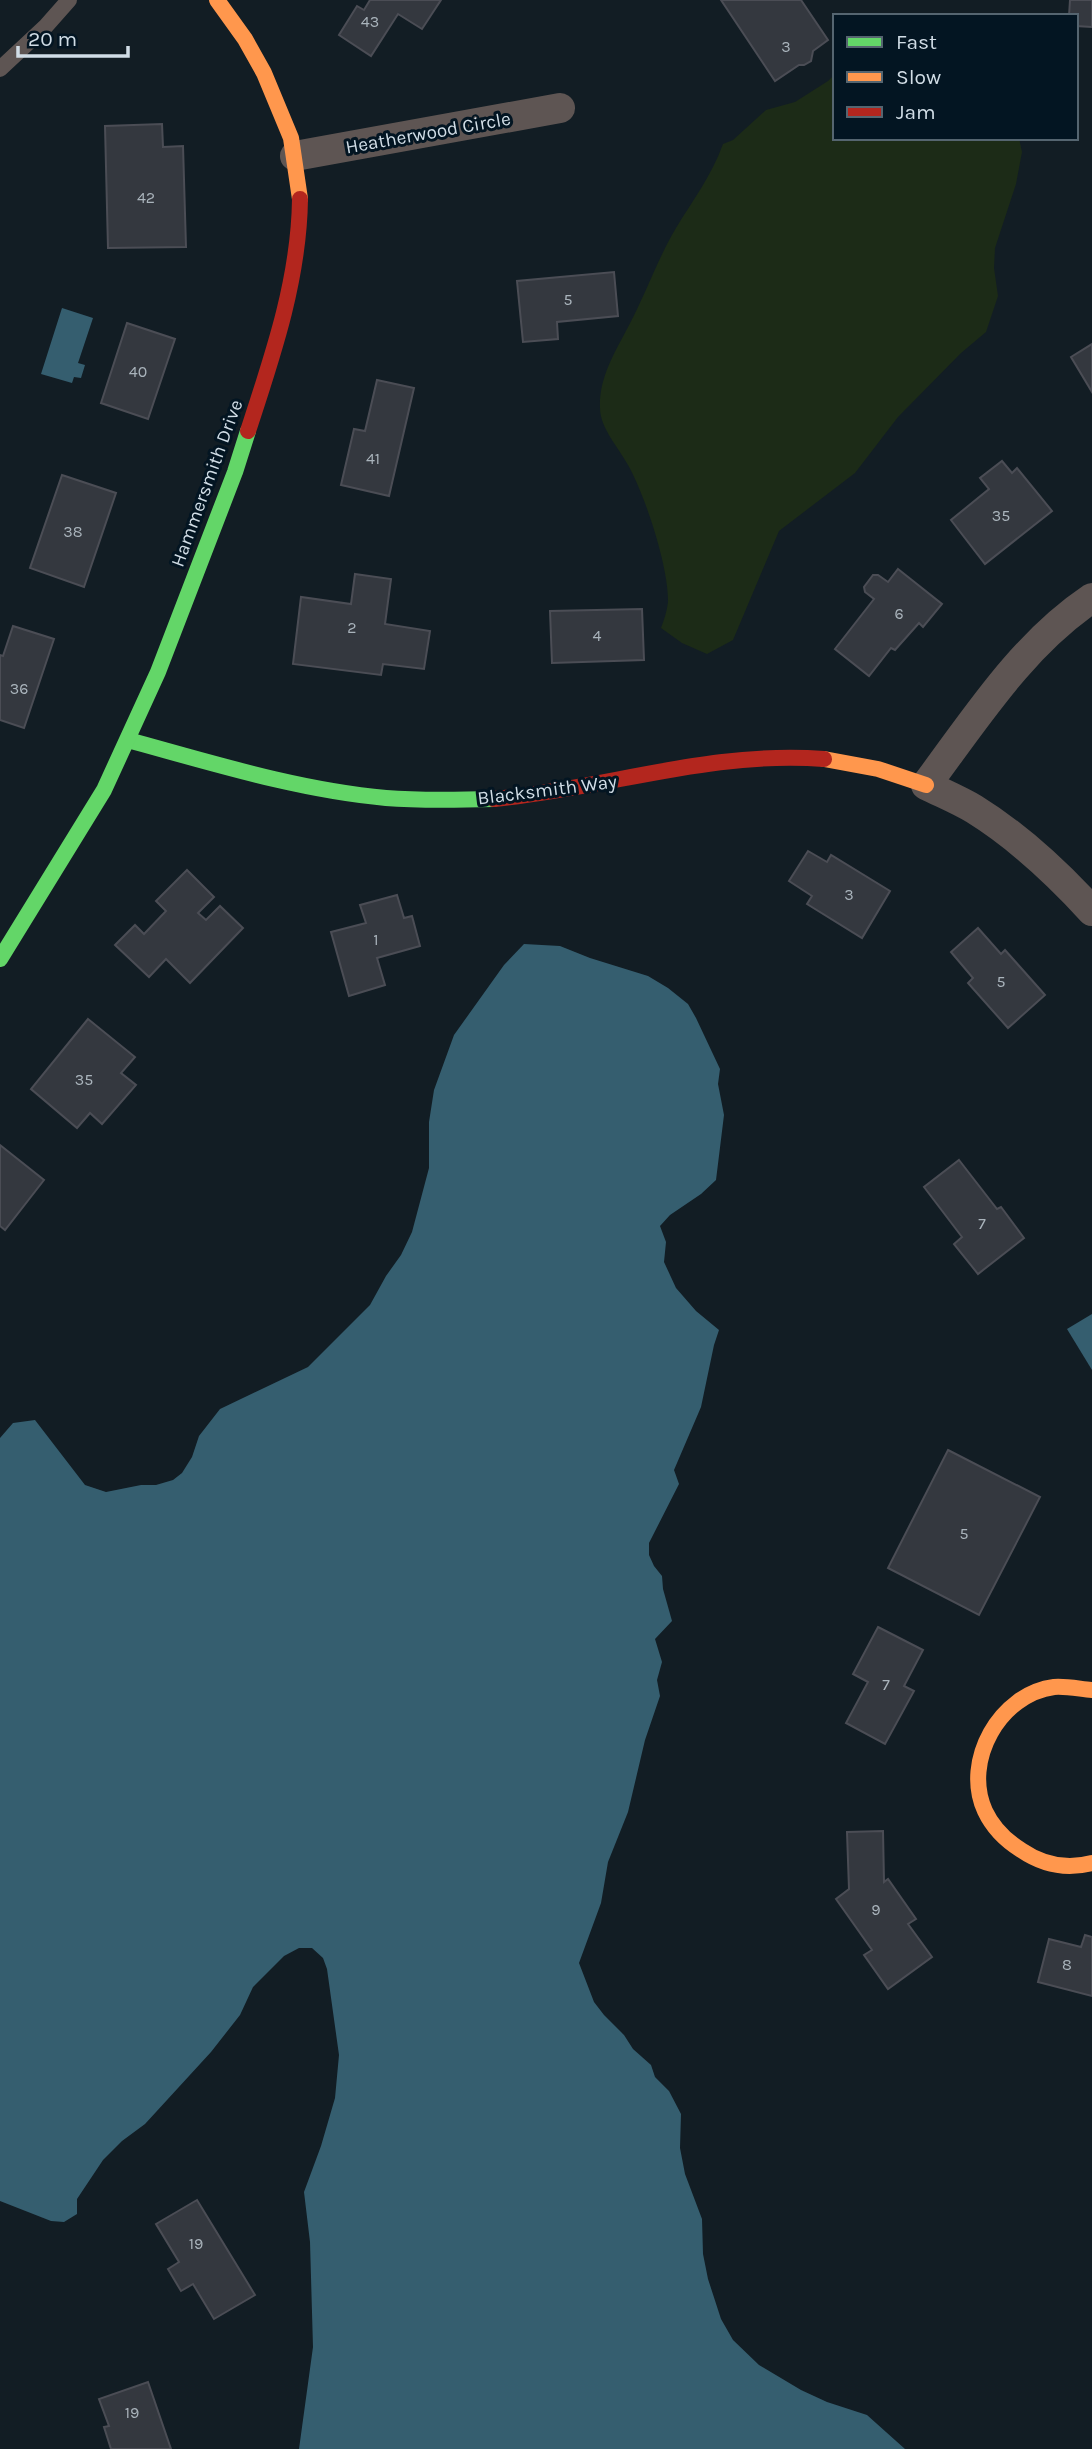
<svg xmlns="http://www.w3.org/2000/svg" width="1092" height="2449" viewBox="0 0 1092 2449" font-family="Karla,sans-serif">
<rect width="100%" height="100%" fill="#121d24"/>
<path fill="#1c2b17" d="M835,74V138H1019L1022,152L1016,184L995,248L994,268L998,296L986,332L961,353L898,417L855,473L779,531L733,640L707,654L682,643L661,628C664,620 667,611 668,602C669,568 645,495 628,465C619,448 600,428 600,408C599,378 614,354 627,329C645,296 657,260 676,228C693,200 712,175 723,144L733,140L766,110L795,102L828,81Z"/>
<g fill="#355e6f">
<polygon points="62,308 93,318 78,363 85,365 81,378 74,377 72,383 41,374"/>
<polygon points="524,944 560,946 590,958 648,976 668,988 688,1004 696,1018 720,1069 718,1084 724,1115 716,1180 701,1194 670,1215 660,1226 666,1242 664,1262 676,1288 696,1311 719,1330 714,1345 701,1407 674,1470 679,1484 649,1543 649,1555 654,1566 662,1576 663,1589 672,1621 655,1639 662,1662 657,1680 660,1696 645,1740 628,1812 608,1862 601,1903 579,1963 594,2002 604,2015 624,2035 633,2049 651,2065 655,2077 669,2091 681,2114 680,2148 685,2174 702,2219 703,2254 708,2279 721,2319 733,2340 759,2365 801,2390 827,2402 867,2415 905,2449 299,2449 313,2347 310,2242 304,2192 321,2146 335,2098 339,2055 327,1969 323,1958 312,1948 299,1948 284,1956 253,1987 240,2015 211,2052 145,2124 122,2141 103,2160 77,2199 77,2214 64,2222 51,2221 0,2201 0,1438 13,1423 35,1420 85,1485 106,1492 141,1485 156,1485 173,1480 182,1473 192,1457 199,1436 220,1409 308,1367 370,1305 386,1276 401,1255 412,1232 429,1168 429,1122 434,1090 454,1035 504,965"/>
<polygon points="1092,1314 1092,1370 1067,1329"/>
</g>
<g fill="#34383f" stroke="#4b4d55" stroke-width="2">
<polygon points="370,0 441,0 422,29 398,14 371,56 339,35 357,6 364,10"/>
<polygon points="721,0 801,0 828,40 813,51 811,61 804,65 799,65 775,81"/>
<polygon points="1070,0 1092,0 1092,27 1076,26 1076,16 1069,16"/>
<polygon points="162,124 163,147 183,146 186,247 108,248 105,126"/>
<polygon points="614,272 618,316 557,322 558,339 523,342 517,281"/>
<polygon points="127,323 175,339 148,419 101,403"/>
<polygon points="1092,344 1092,392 1071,357"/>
<polygon points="377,380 414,388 389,496 341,485 354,429 365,431"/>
<polygon points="1002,461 1012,473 1017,468 1052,511 985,564 951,520 989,489 980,478"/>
<polygon points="62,475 116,493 84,587 30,568"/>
<polygon points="898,569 942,604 923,627 919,623 895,650 891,648 869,676 835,649 874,599 865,592 864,587 873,575 878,575 888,582"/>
<polygon points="355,574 391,579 385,624 430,631 424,669 383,664 381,675 293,664 301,597 351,604"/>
<polygon points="642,609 644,660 552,663 550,611"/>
<polygon points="13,626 54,639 24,728 0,720 0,655 3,656"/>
<polygon points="808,851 827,862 831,855 890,891 862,938 807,904 812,896 789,881"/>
<polygon points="187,870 214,897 198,913 206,920 220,906 243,928 190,983 166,959 149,977 115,945 135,925 144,934 166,911 156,901"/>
<polygon points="397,895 404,918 412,916 420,946 377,958 385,985 349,996 331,932 366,923 360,905"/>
<polygon points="978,928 1001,954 1005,950 1045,995 1008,1028 968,983 973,978 951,952"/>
<polygon points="88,1019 135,1057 121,1073 136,1085 102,1124 90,1113 77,1128 31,1089"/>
<polygon points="0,1145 44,1180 5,1230 0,1226"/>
<polygon points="959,1160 997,1209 1001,1207 1024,1238 978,1274 954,1244 962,1237 924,1187"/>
<polygon points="948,1450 1040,1497 979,1615 888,1568"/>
<polygon points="878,1627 923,1650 904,1686 914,1691 885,1744 846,1723 868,1682 853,1674"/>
<polygon points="883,1831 884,1882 888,1879 916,1919 908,1924 932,1957 888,1989 864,1955 872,1950 836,1899 849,1889 847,1832"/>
<polygon points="1085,1935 1092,1937 1092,1996 1038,1982 1049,1939 1081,1947"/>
<polygon points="197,2200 255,2295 214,2319 193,2284 181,2291 168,2269 179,2262 156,2224"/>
<polygon points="148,2382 171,2449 111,2449 104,2427 109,2426 99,2399"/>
</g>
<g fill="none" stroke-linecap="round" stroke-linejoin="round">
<polyline stroke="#5e5553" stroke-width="16" points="0,69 46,26 69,0"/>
<g stroke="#5e5553" stroke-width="30">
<polyline points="295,156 560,108"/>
<path d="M1092,598C1022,645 976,718 926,785C942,793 959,800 974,809C1016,835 1059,875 1092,911"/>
</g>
<g stroke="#63d668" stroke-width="16">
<path d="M128,740C212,763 298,790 386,798C422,801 458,800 494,799"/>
<polyline points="0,959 104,790 158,672 235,472 248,431"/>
</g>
<g stroke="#ff974d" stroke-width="16">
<polyline points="217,0 245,39 264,73 291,138 300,199"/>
<polyline points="824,759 878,769 926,785"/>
<path d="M1092,1690C1080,1689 1066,1686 1054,1687C1000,1694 962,1761 985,1811C993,1828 1005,1840 1021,1850C1043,1865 1066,1870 1092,1863"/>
</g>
<g stroke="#b3261e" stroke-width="16">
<path d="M248,431C273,355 299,279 300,199"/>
<path d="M494,799C604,789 712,750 824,759"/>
</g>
</g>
<g text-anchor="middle" stroke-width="6" stroke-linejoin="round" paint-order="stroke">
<g font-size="16" fill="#aab4bc">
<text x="370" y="27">43</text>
<text x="786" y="52">3</text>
<text x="146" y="203">42</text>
<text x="568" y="305">5</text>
<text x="138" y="377">40</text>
<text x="373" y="464">41</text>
<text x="1001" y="521">35</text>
<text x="73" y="537">38</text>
<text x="899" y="619">6</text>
<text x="352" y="633">2</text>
<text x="597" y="641">4</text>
<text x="19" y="694">36</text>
<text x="849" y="900">3</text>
<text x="376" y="945">1</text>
<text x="1001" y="987">5</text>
<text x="84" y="1085">35</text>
<text x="982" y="1229">7</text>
<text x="964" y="1539">5</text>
<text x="886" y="1690">7</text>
<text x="876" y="1915">9</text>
<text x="1067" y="1970">8</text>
<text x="196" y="2249">19</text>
<text x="132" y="2418">19</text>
</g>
<g font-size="19" fill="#d1dde6" stroke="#031522">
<text transform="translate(428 132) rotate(-10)" y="7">Heatherwood Circle</text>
<text transform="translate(206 483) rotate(-70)" y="7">Hammersmith Drive</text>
<text transform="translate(547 789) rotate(-7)" y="7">Blacksmith Way</text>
</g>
</g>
<rect x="833" y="14" width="245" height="126" fill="#031522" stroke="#556570" stroke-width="2"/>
<rect x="847" y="37" width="35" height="10" fill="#63d668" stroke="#556570" stroke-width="2"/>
<text x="896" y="49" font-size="21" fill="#d1dde6">Fast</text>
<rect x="847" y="72" width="35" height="10" fill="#ff974d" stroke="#556570" stroke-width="2"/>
<text x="896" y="84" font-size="21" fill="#d1dde6">Slow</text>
<rect x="847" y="107" width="35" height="10" fill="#b3261e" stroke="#556570" stroke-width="2"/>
<text x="896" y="119" font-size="21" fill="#d1dde6">Jam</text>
<path d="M18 46v10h110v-10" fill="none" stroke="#d1dde6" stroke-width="3.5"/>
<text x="28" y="46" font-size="21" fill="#d1dde6" stroke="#031522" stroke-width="5" paint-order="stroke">20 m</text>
</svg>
